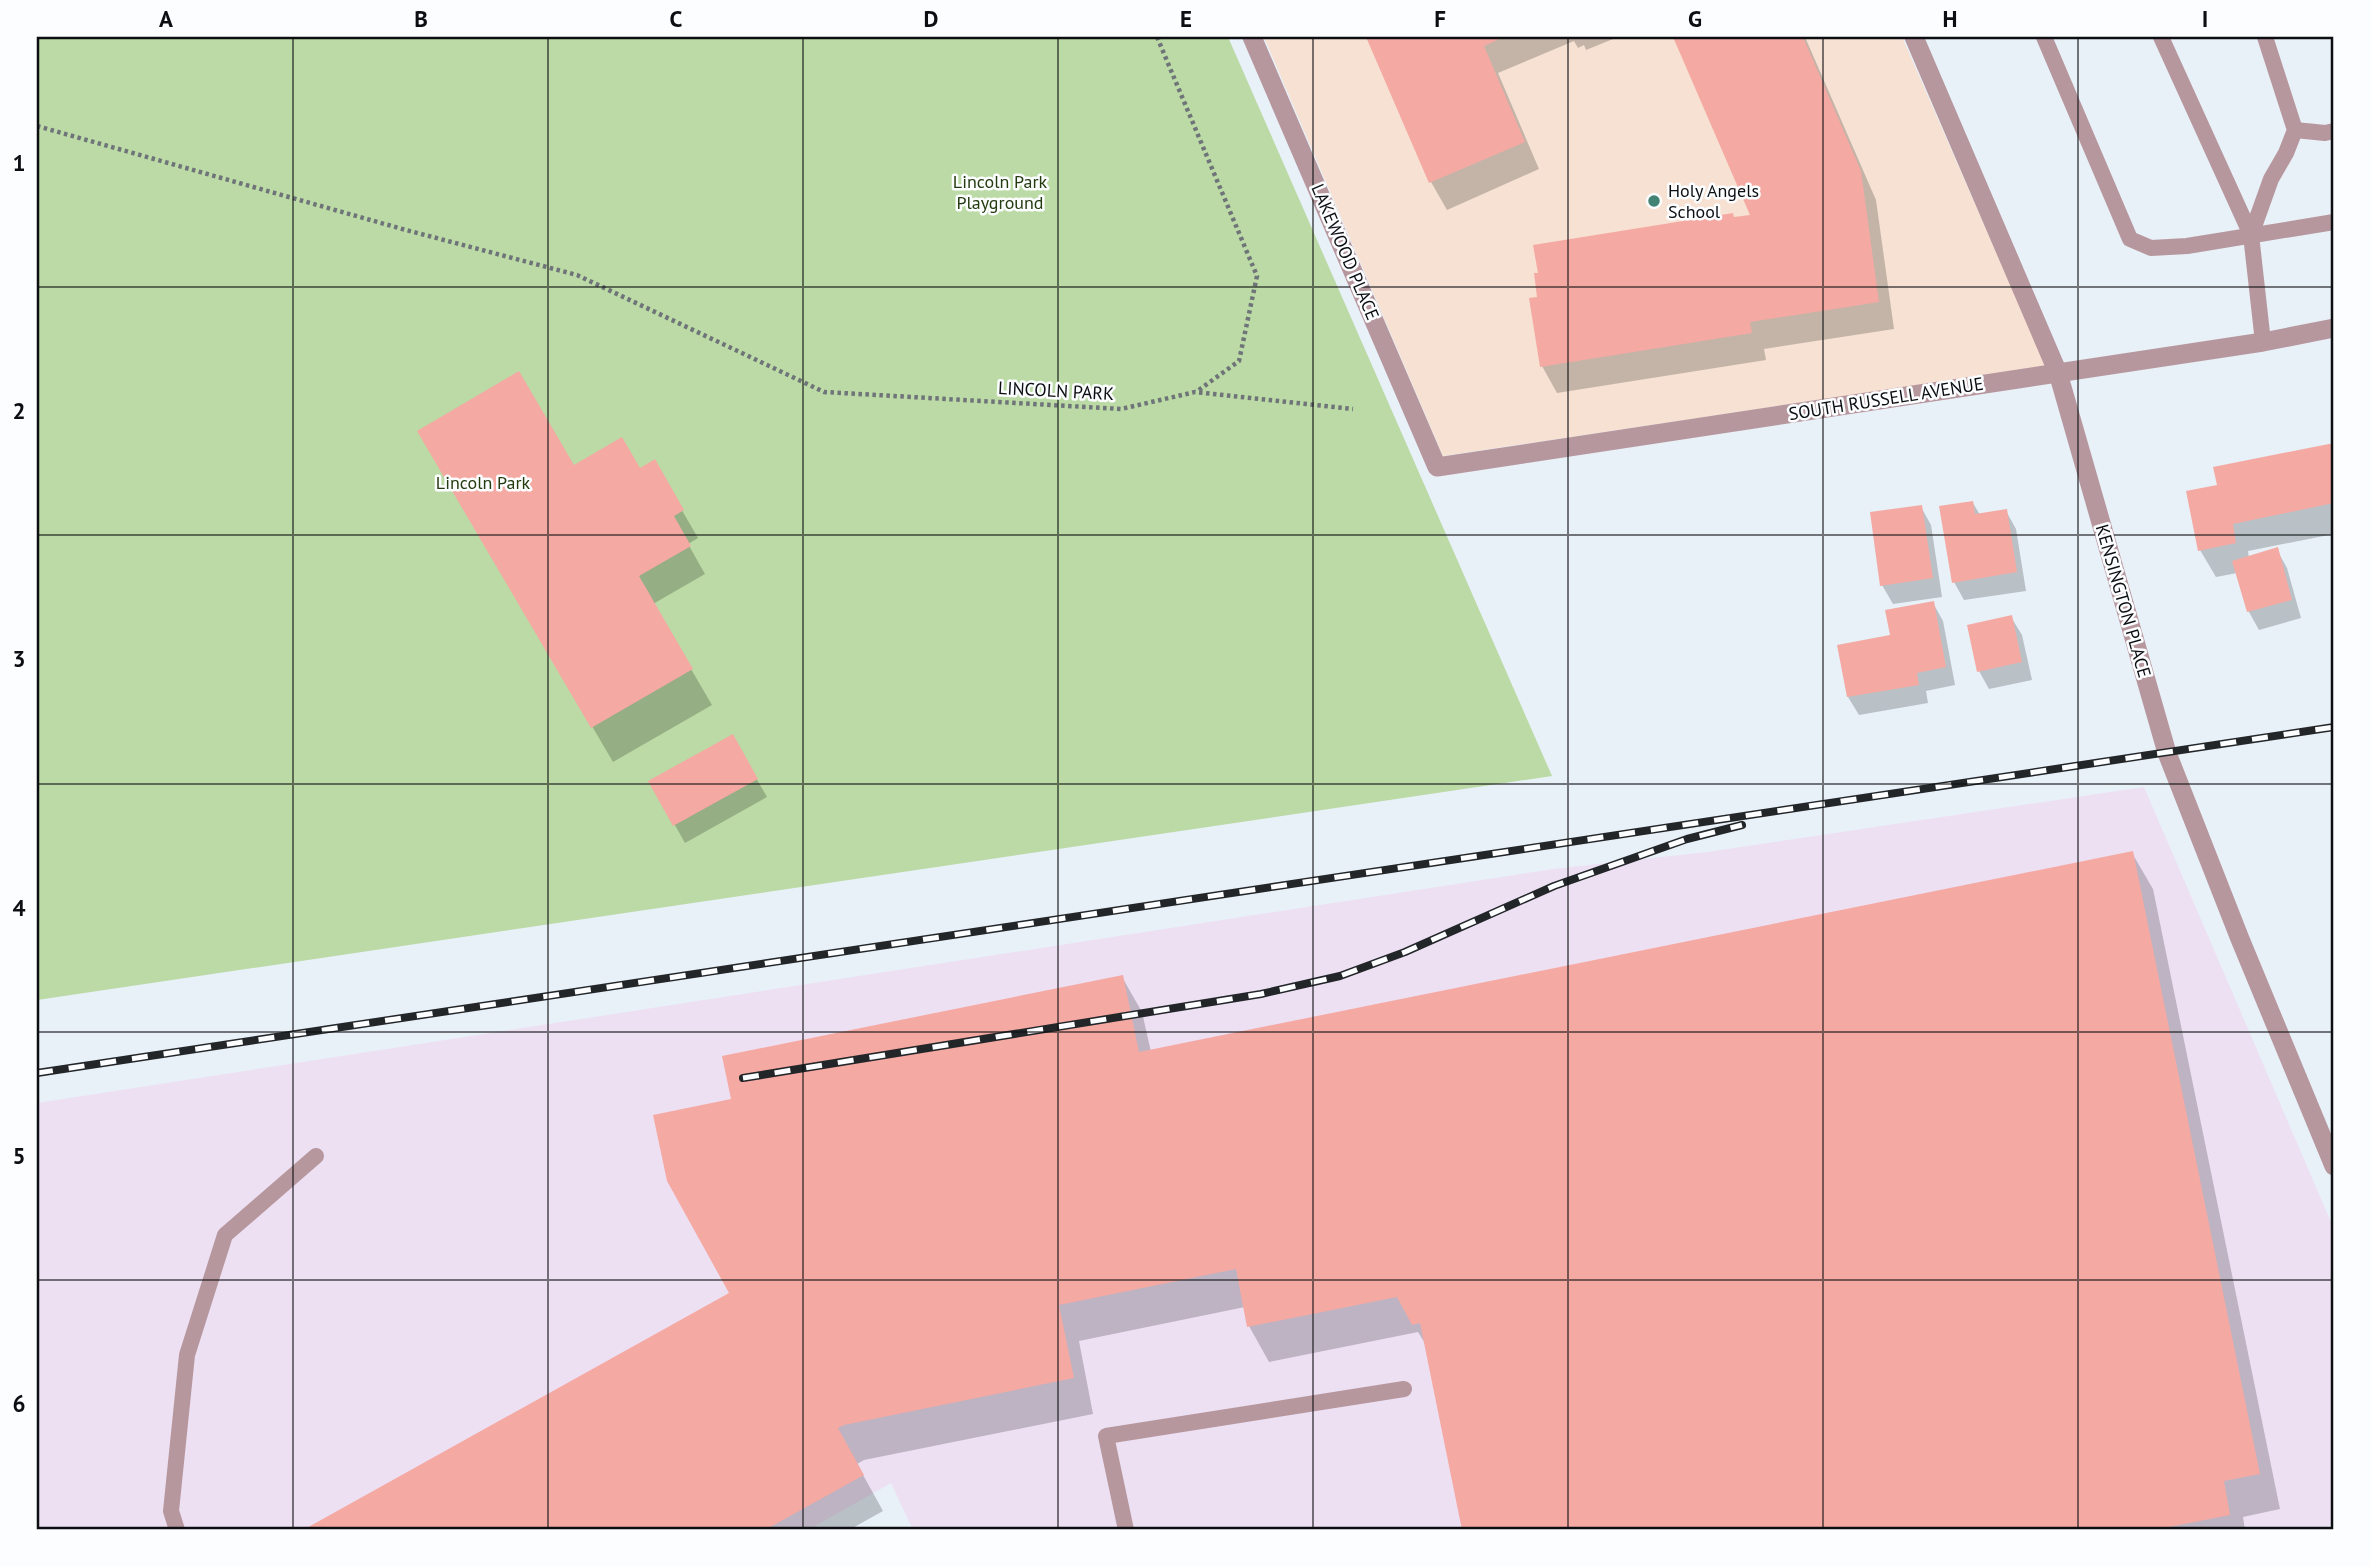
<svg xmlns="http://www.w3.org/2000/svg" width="2371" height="1567" viewBox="0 0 2371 1567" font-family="'PT Sans',sans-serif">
<rect width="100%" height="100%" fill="#e8f0f8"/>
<polygon fill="#ede0f3" points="2144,787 2334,1229 2334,1524 2316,1530 913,1530 891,1483 808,1530 37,1530 37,1103 1553,869 1707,852"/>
<polygon fill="#f6e1d3" points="1264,37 1902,37 2046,366 1443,456"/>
<polygon fill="#bbdaa5" points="37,37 1228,37 1552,776 37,1000"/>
<g fill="#0003">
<polygon points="1367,37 1618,37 1586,50 1584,45 1578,48 1574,41 1498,73 1539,169 1447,210 1431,182"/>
<polygon points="1675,37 1805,37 1876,200 1894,329 1764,349 1766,360 1557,393 1542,366 1735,219 1753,216"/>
<polygon points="419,431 580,479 639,470 654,462 698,538 688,544 705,574 653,604 712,705 613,762"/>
<polygon points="2334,444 2334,534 2248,551 2249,558 2277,550 2287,568 2301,618 2259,630 2249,612 2237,573 2216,577 2200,550 2219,487 2215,469"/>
<polygon points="1973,503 1980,515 2006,511 2016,529 2026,591 1964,600 1954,582"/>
<polygon points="1921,507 1931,525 1942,597 1893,604 1882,585"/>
<polygon points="1933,603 1943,621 1955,685 1926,691 1928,703 1859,715 1848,697 1892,636"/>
<polygon points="2011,617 2022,635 2032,680 1989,689 1979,671"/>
<polygon points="732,736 767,797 685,843 650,781"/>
<polygon points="2132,853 2153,889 2280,1509 2243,1517 2245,1530 1464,1530 1426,1345 1418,1332 1269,1362 1249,1326 1245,1307 1079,1341 1093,1414 864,1460 857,1464 883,1511 849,1530 306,1530 732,1294 733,1101 1122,977 1142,1012 1151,1052"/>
</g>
<g fill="#f5a9a3">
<polygon points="1366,37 1504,37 1484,46 1525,142 1429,183"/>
<polygon points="1673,37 1803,37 1861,171 1879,302 1750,322 1752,333 1540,367 1529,298 1537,297 1534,273 1538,273 1533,245 1733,213 1734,217 1750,215"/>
<polygon points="519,371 574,465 622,437 640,468 655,459 684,510 674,516 691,546 639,576 693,669 591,728 417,431"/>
<polygon points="2334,443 2334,503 2233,524 2236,543 2198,551 2186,491 2217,485 2213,467"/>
<polygon points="1973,501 1975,514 2007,509 2017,572 1952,583 1939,506"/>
<polygon points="1922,505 1933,578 1880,586 1870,512"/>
<polygon points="2278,547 2292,600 2247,612 2232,561"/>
<polygon points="1934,601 1946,667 1917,673 1919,685 1847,697 1837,645 1890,635 1885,610"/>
<polygon points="2012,615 2022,662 1977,672 1967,625"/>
<polygon points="733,734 758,779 673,826 648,781"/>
<polygon points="2133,851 2260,1474 2224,1481 2230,1515 2154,1530 1462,1530 1420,1323 1412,1325 1397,1297 1247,1327 1236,1269 1059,1305 1074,1378 844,1425 838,1428 864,1475 765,1530 303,1530 729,1293 667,1181 653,1115 731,1099 722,1056 1123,975 1139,1052"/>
</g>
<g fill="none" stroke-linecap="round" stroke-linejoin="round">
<g stroke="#6f7479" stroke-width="4.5" stroke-dasharray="3.5 3.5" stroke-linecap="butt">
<polyline points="1157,37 1257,276 1239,361 1196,392"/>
<polyline points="37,126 406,230 577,275 824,392 1121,409 1195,392 1353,409"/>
</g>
<g stroke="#b7979e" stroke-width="16">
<polyline points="2044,37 2130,239 2151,248 2187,246 2334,222"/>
<polyline points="2161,37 2251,235 2263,342"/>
<polyline points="2295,130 2325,133 2334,131"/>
<polyline points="2251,235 2271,179 2286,153 2295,130 2265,37"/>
<polyline points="177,1530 171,1511 187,1355 225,1235 316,1156"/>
<polyline points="1126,1530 1106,1436 1404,1389"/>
</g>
<g stroke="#b7979e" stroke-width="19">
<polyline points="1252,37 1437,467 2263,342 2334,328"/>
<polyline points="1914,37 2058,373 2167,753 2240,939 2334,1166"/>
</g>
<defs>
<g id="rail">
<polyline points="37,1073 2334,727"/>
<polyline points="743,1078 1261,994 1340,976 1405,952 1554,886 1687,839 1742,825"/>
</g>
</defs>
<use href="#rail" stroke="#232629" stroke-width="8"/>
<use href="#rail" stroke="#fbfdfe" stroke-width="5" stroke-dasharray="16" stroke-linecap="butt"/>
</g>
<path fill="none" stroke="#0c0e11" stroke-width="2" stroke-opacity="0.55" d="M293,37V1530M548,37V1530M803,37V1530M1058,37V1530M1313,37V1530M1568,37V1530M1823,37V1530M2078,37V1530M37,287H2334M37,535H2334M37,784H2334M37,1032H2334M37,1280H2334"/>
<circle fill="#428373" stroke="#fbfdfe" stroke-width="2.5" cx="1654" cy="201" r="7"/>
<g text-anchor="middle" stroke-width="5" stroke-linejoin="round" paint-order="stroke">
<g font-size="18" fill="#243a0f" stroke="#fbfdfe">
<text x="1000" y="188">Lincoln Park<tspan x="1000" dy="21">Playground</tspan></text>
<text x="483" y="489">Lincoln Park</text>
</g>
<g font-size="18" fill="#0c0e11" stroke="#fbfdfe" text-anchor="start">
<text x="1668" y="197">Holy Angels<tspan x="1668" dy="21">School</tspan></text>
</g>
<g font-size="18" fill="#0c0e11" stroke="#fbfdfe">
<text transform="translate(1345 252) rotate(67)" y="6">LAKEWOOD PLACE</text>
<text transform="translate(1056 391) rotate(3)" y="6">LINCOLN PARK</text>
<text transform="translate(1886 399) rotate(-9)" y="6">SOUTH RUSSELL AVENUE</text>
<text transform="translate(2123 601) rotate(74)" y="6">KENSINGTON PLACE</text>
</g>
</g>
<rect width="2371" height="1567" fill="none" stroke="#fbfdfe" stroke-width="77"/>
<rect x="38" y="38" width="2294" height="1490" fill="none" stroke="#0c0e11" stroke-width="2.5"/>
<g font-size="23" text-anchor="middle" font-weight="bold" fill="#0c0e11">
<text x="166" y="27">A</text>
<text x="421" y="27">B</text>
<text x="676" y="27">C</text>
<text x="931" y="27">D</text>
<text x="1186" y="27">E</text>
<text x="1440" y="27">F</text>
<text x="1695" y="27">G</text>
<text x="1950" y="27">H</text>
<text x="2205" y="27">I</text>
<text x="19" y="171">1</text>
<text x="19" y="419">2</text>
<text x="19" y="667">3</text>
<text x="19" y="916">4</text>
<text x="19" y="1164">5</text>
<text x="19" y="1412">6</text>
</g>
</svg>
